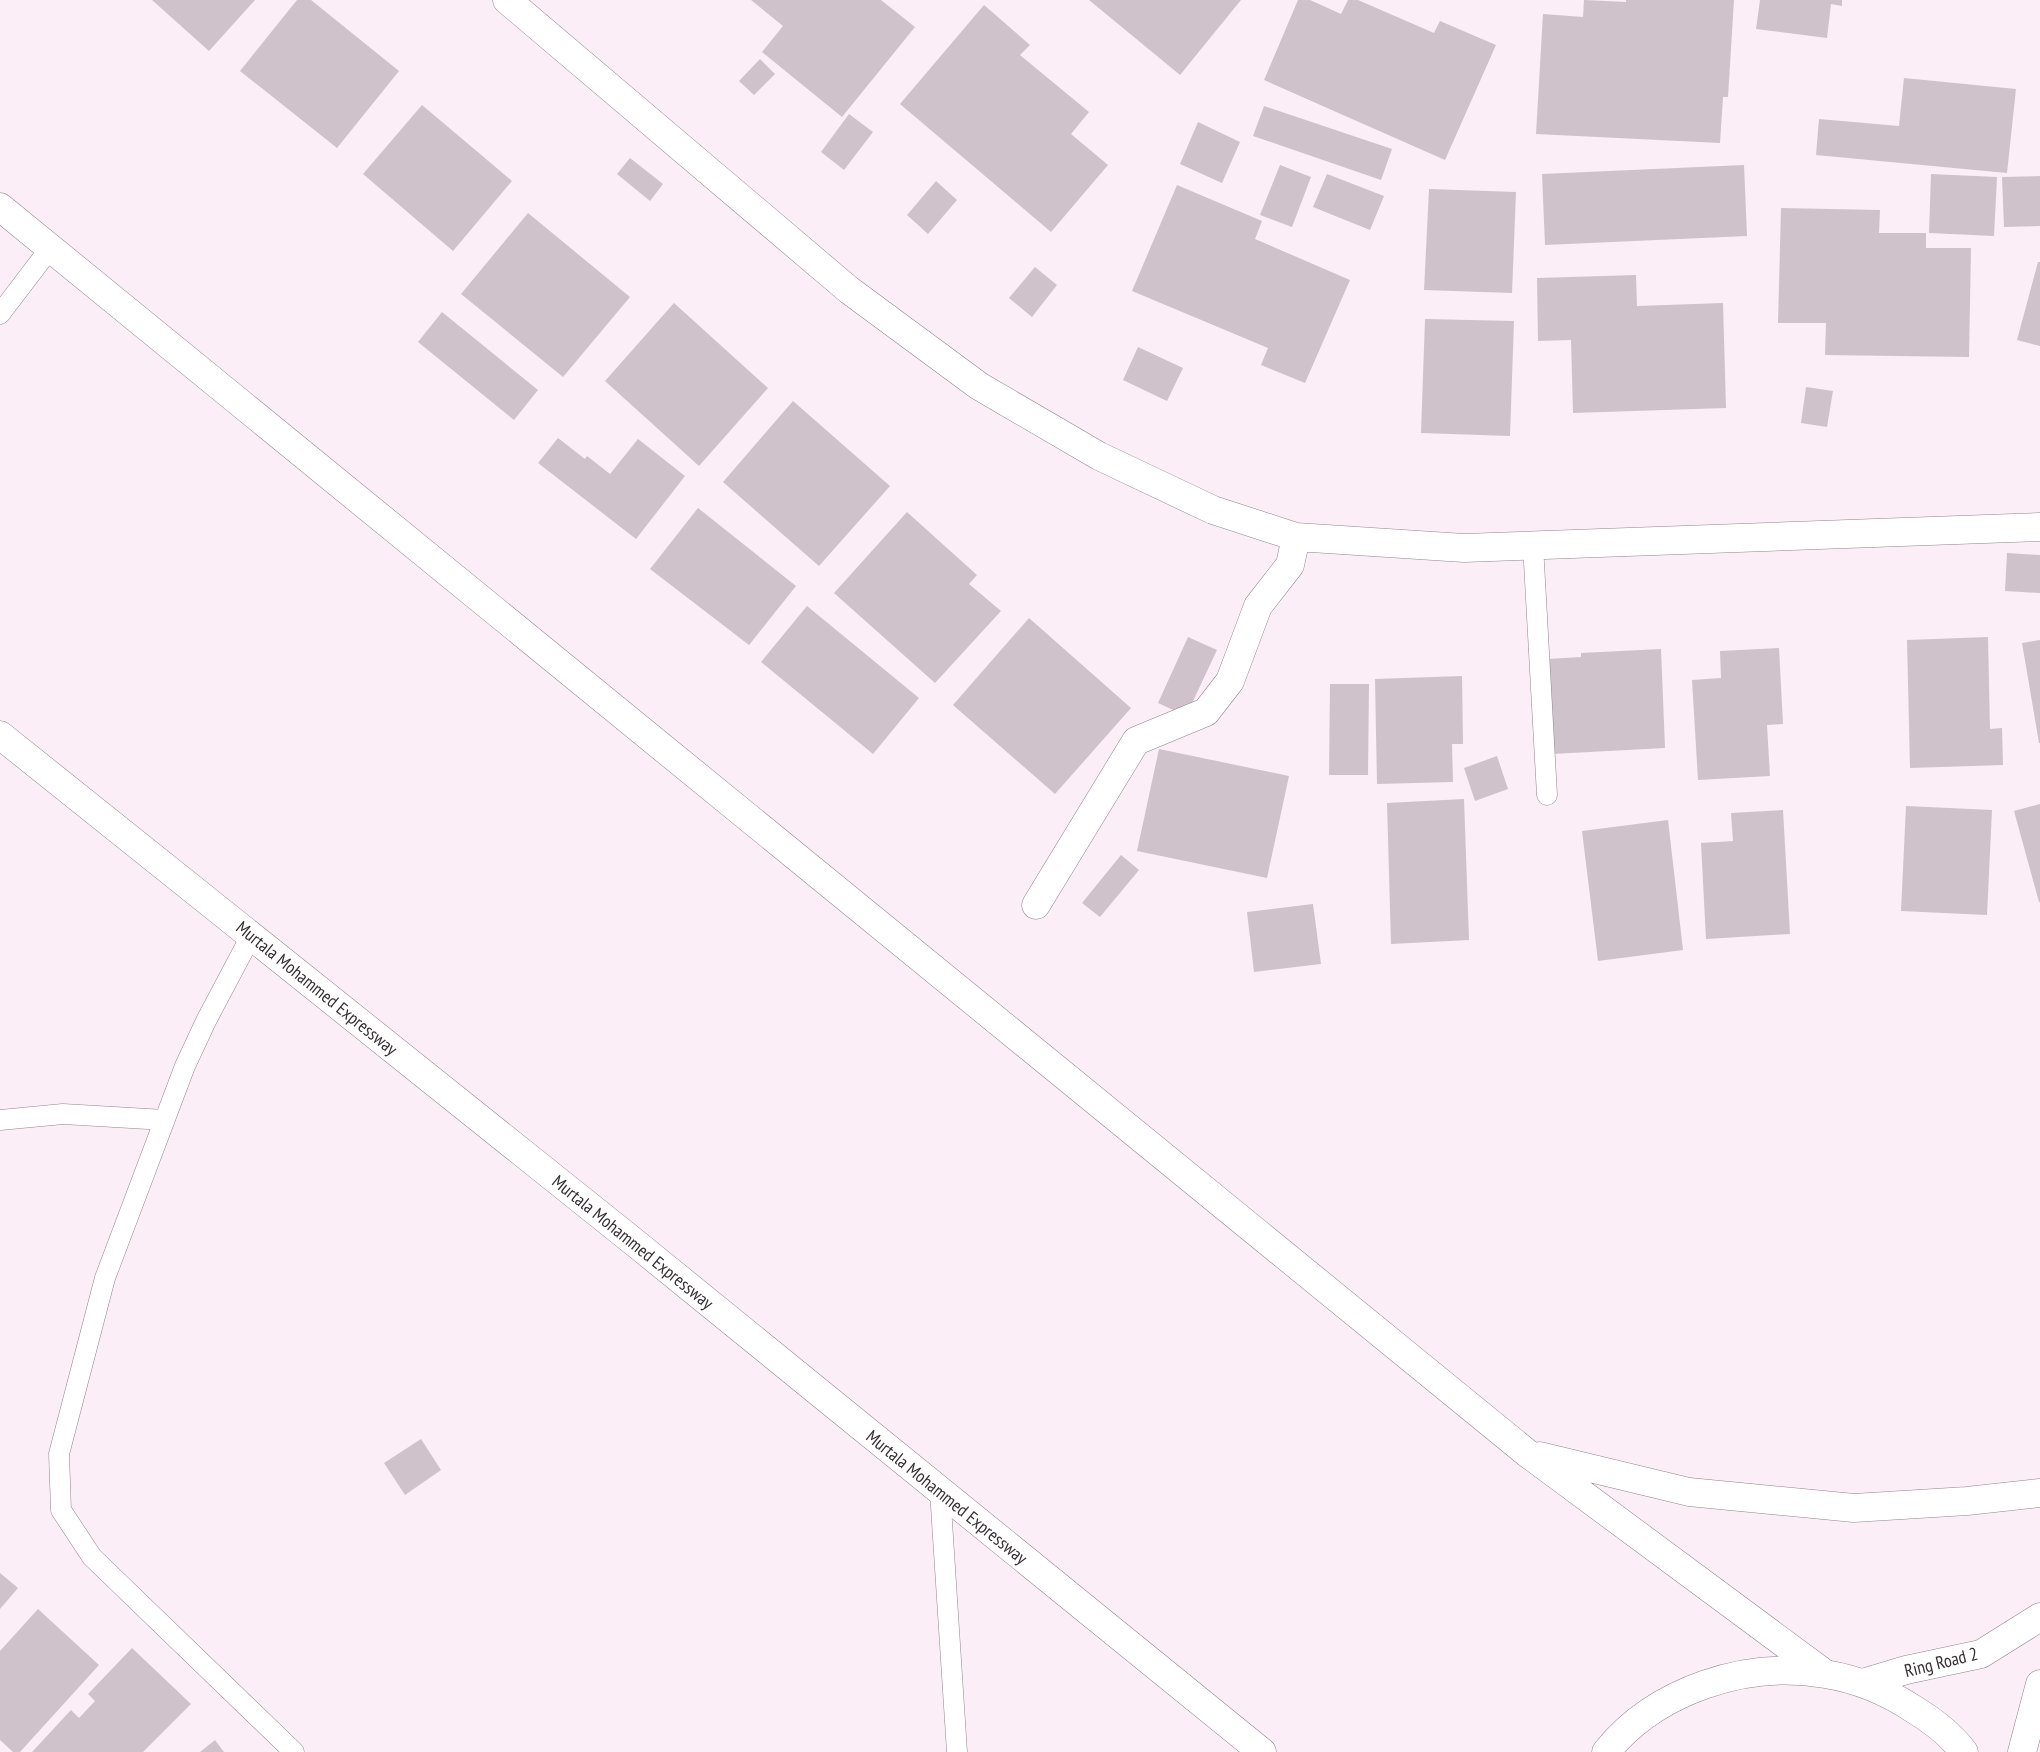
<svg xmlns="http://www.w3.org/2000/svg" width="2040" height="1752" font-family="'PT Sans Narrow',sans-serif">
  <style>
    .building { fill: #cfc2cb }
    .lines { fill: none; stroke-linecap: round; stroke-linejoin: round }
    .service-casing { stroke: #91858d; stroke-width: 21 }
    .minor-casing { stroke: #91858d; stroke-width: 29 }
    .secondary-casing { stroke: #91858d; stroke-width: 29 }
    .primary-casing { stroke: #91858d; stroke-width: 29 }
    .motorway-casing { stroke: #91858d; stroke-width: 29 }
    .service { stroke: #fff; stroke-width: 20 }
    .minor { stroke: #fff; stroke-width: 28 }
    .secondary { stroke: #fff; stroke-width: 28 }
    .primary { stroke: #fff; stroke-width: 28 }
    .motorway { stroke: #fff; stroke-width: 28 }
    .labels { text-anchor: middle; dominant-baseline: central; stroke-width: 4; stroke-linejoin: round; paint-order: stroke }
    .street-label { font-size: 18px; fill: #342f33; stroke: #fff }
  </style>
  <rect width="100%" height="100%" fill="#fbeef7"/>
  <path class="building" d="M152,0H255L209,51Z
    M297,0H311L399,71L337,148L240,71Z
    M751,0H881L915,27L842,117L762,52L783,26Z
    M1089,0H1241L1180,75Z
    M1298,0H1310L1341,14L1348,0H1358L1434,33L1440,21L1496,45L1445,160L1264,80Z
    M1584,0L1626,2V0H1734L1728,97H1723L1720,143L1536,134L1543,14L1583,17Z
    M1760,0H1842V6L1831,4L1827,38L1756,29Z
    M984,5L1030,45L1020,55L1089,112L1071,134L1108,165L1051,232L900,104Z
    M760,59L775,74L754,95L739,81Z
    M1904,78L2016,89L2007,173L1816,155L1819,119L1899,126Z
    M422,105L512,181L453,251L363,174Z
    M1264,106L1392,149L1381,180L1253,136Z
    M849,114L873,132L844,170L821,152Z
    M1198,122L1240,142L1222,183L1180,164Z
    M630,158L663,184L650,201L617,174Z
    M1280,165L1311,177L1292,227L1260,215Z
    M1744,165L1747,236L1545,245L1542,174Z
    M1327,174L1384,196L1370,230L1313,207Z
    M1931,174L1997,177L1994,236L1929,233Z
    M2040,176V226L2004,227L2002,177Z
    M936,181L957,200L928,234L907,215Z
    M1177,185L1262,221L1255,239L1350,280L1305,383L1261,365L1268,348L1132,291Z
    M1429,189L1516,192L1512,293L1424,290Z
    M1781,208L1880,210L1879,233H1926V248H1971L1969,357L1825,355L1826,323H1778Z
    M528,213L630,297L563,377L461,294Z
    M2038,262H2040V346L2017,340Z
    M1035,267L1057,285L1032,317L1009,298Z
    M1636,275L1637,306L1723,303L1726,408L1573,413L1571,340L1538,341L1537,278Z
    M674,303L768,388L699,466L605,381Z
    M442,312L538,390L514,420L418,342Z
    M1425,319L1514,321L1510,436L1421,433Z
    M1138,347L1183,368L1167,401L1123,380Z
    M1806,387L1833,391L1827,427L1801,423Z
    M793,401L890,486L819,566L723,482Z
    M558,438L585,459L587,456L610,474L638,439L685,476L636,539L538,463Z
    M698,508L796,586L749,645L650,569Z
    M907,512L977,575L969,584L1001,611L935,683L834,593Z
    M2007,553L2040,555V593L2005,591Z
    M807,606L919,698L873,754L761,662Z
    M1029,618L1131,708L1055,794L953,705Z
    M1188,637L1217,650L1186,716L1158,703Z
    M1988,637L1990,729L2002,728L2003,765L1910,768L1907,640Z
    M2040,640V743H2039L2022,643Z
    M1779,648L1783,724L1767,725L1770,776L1698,780L1692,680L1721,678L1720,651Z
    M1661,649L1665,748L1552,754L1547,659L1581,657V653Z
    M1462,676L1463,744H1452L1453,782L1377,784L1375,679Z
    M1330,684H1369L1368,775H1329Z
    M1159,749L1289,776L1267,878L1137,851Z
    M1497,756L1508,789L1475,801L1464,768Z
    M1464,799L1469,940L1391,944L1387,803Z
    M2040,804V902H2039L2014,811Z
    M1906,806L1992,810L1987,915L1901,911Z
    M1783,810L1790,934L1706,939L1701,843L1733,841L1731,813Z
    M1668,820L1683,950L1598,961L1582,831Z
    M1121,855L1139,870L1100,917L1082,903Z
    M1313,904L1321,964L1254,972L1247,912Z
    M421,1439L441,1470L405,1495L384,1463Z
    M0,1573L18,1588L0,1609Z
    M38,1609L99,1665L20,1752H13L0,1740V1651Z
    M132,1648L191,1704L143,1752H32L71,1710L79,1718L95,1701L88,1694Z
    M215,1740L224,1752H200Z"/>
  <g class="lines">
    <defs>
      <path id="service" d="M0,314L51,247
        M1533,545L1547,795
        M251,936L206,1021L185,1066L105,1278L59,1454L61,1510L92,1557L294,1752
        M0,1120L63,1114L165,1120
        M940,1491L957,1752"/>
      <path id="minor" d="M507,0L849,290L979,386L1099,456L1213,510L1296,537L1464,548L2040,527
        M1036,905L1136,741L1206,712L1230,681L1258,606L1290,565L1296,537"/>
      <path id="secondary" d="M0,207L1527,1453L1824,1673
        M1540,1456L1689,1492L1854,1508L1967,1501L2040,1493"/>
      <path id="primary" d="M0,735L634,1242L1262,1752
        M1863,1683L1906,1670L1981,1654L2040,1617
        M2022,1752L2040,1684"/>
      <path id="motorway" d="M1606,1752C1656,1690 1747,1660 1825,1674C1857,1679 1888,1692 1915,1710C1933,1721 1951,1735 1964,1752"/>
    </defs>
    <use href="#service" class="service-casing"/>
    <use href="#minor" class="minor-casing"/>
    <use href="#secondary" class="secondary-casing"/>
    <use href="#primary" class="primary-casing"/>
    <use href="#motorway" class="motorway-casing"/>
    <use href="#service" class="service"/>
    <use href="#minor" class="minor"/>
    <use href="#secondary" class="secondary"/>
    <use href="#primary" class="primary"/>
    <use href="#motorway" class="motorway"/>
  </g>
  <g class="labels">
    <g class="street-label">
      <text transform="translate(317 988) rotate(39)">Murtala Mohammed Expressway</text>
      <text transform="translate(633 1242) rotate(39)">Murtala Mohammed Expressway</text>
      <text transform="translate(947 1497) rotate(39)">Murtala Mohammed Expressway</text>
      <text transform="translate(1941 1662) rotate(-14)">Ring Road 2</text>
    </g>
  </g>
</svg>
